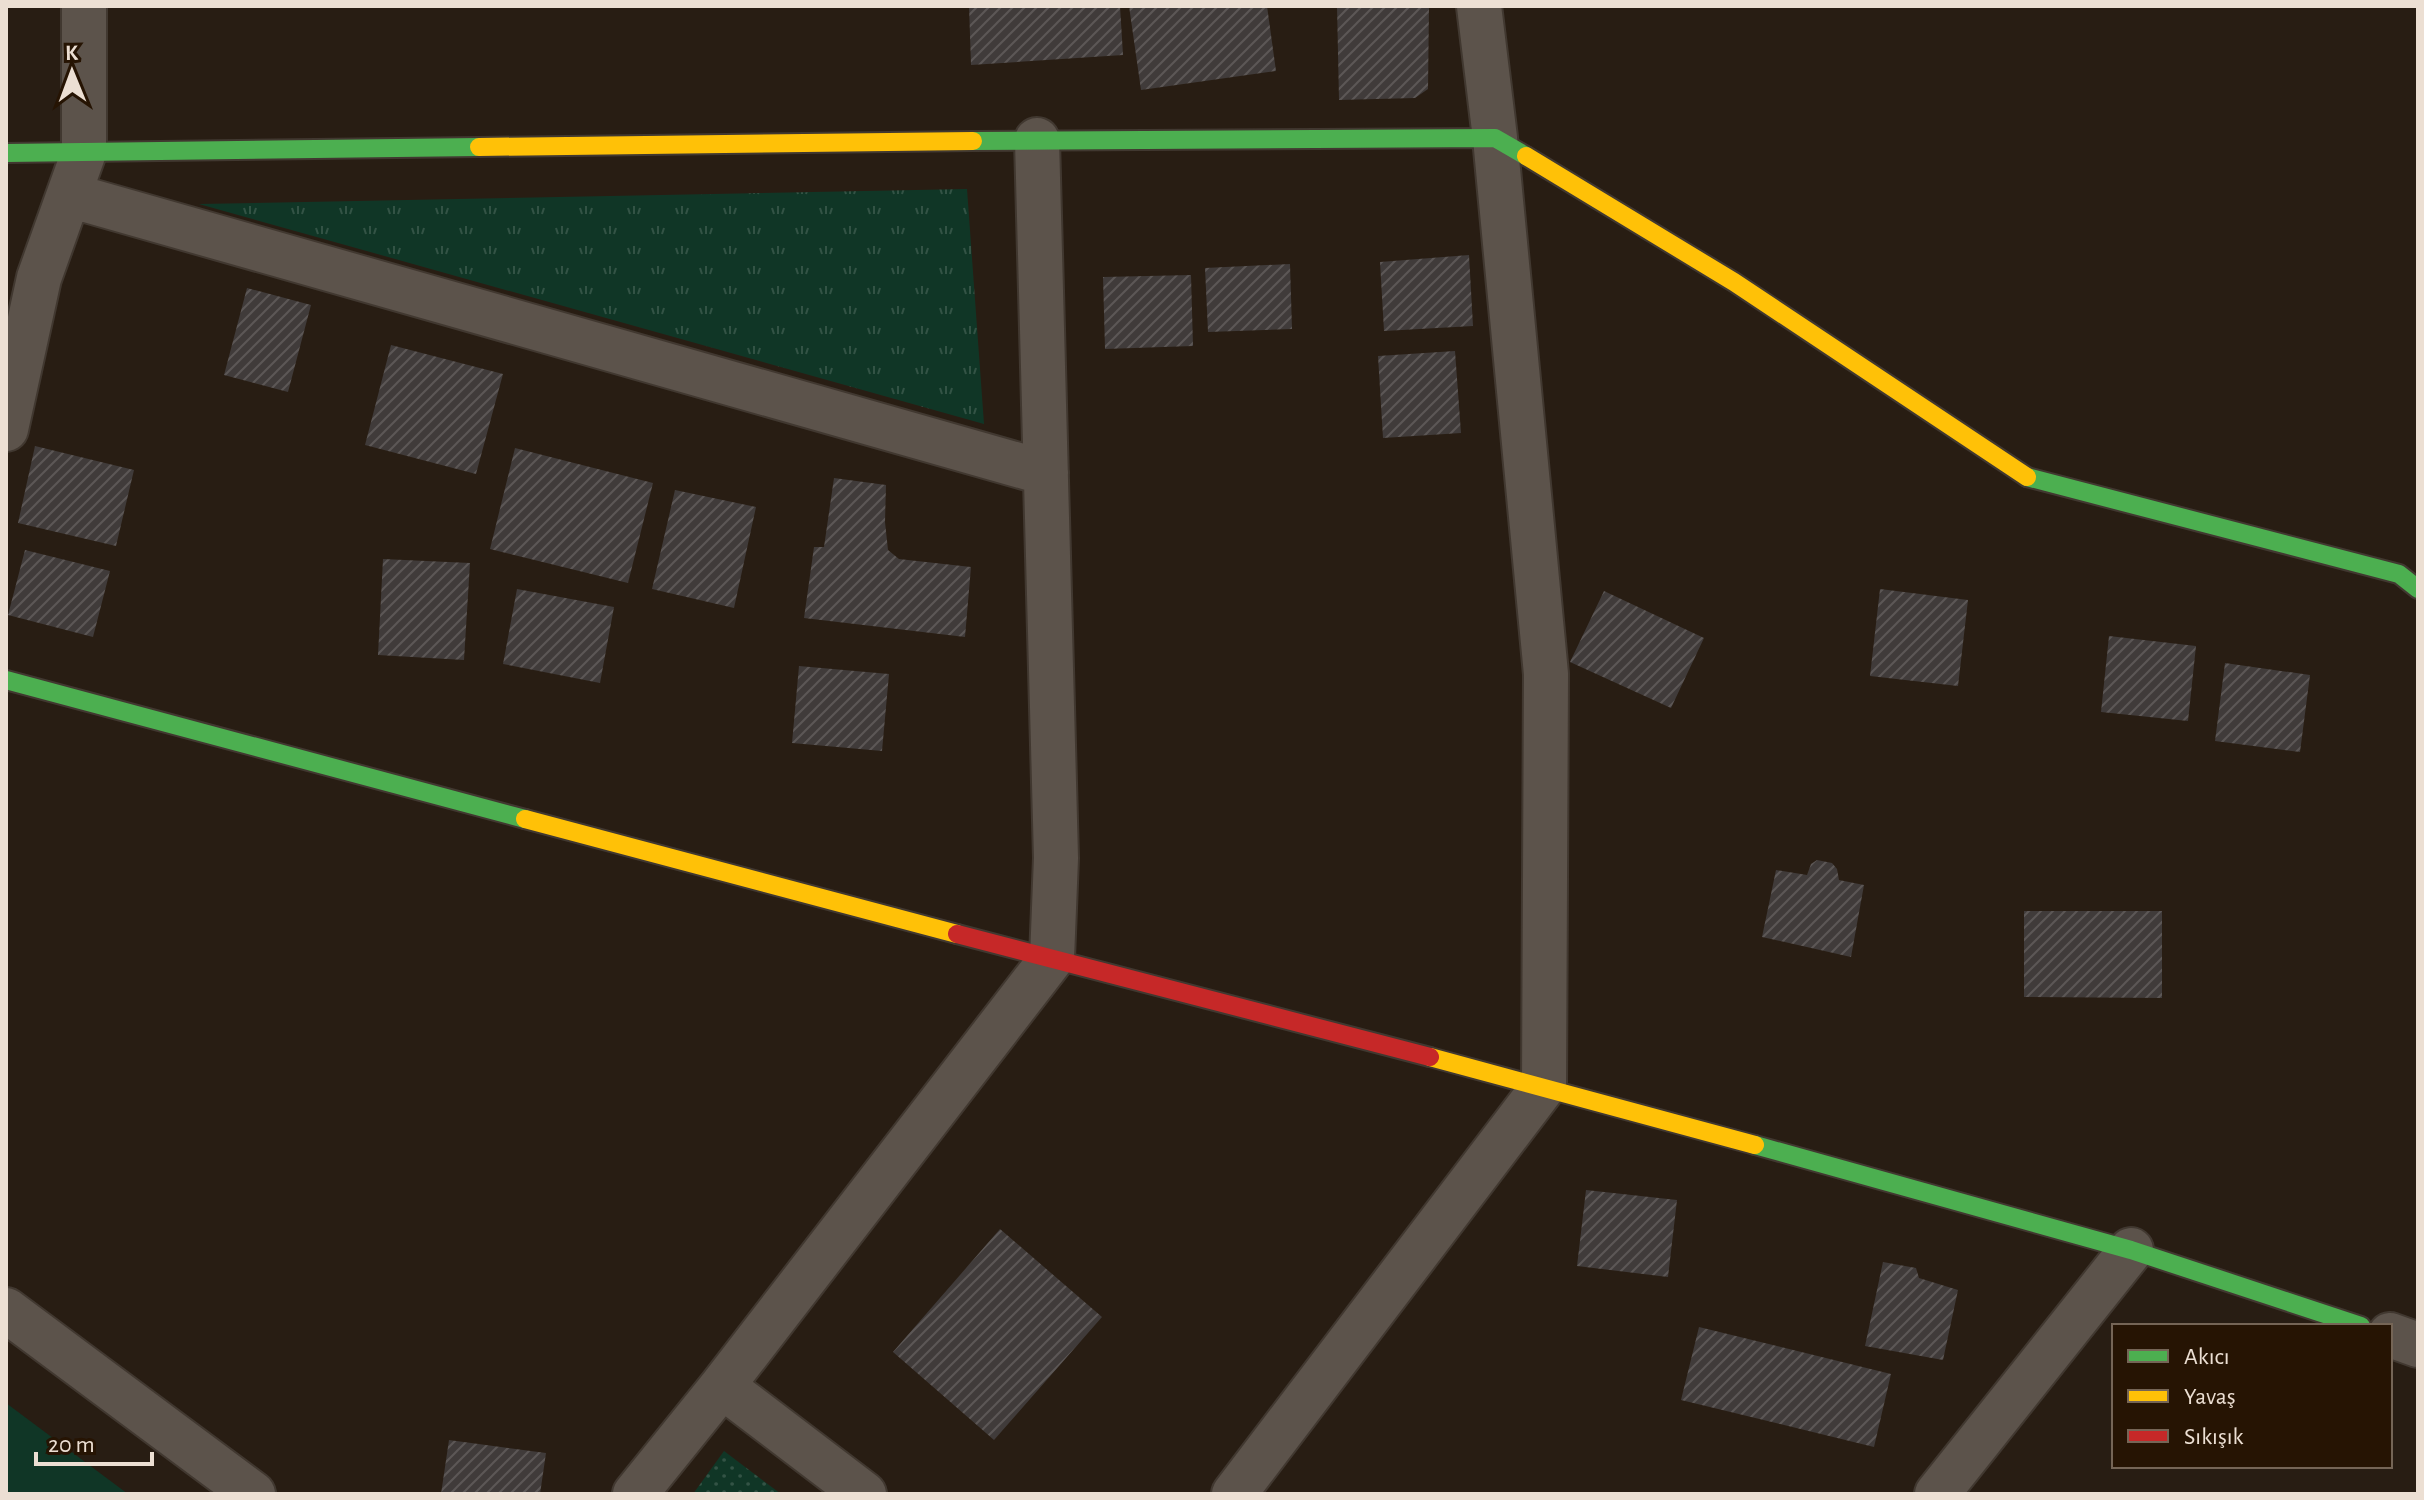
<svg xmlns="http://www.w3.org/2000/svg" width="2424" height="1500" font-family="'Alegreya Sans',sans-serif">
  <style>
    .grass { fill: url(#grass-dots) }
    .park { fill: url(#park-tufts) }
    .pitch { fill: #103626 }
    .building { fill: url(#building-hatch) }
    .lines { fill: none; stroke-linecap: round; stroke-linejoin: round }
    .street-casing { stroke: #413830; stroke-width: 48 }
    .fast-casing { stroke: #413830; stroke-width: 22 }
    .slow-casing { stroke: #413830; stroke-width: 22 }
    .jam-casing { stroke: #413830; stroke-width: 22 }
    .street { stroke: #5c534b; stroke-width: 44 }
    .fast { stroke: #4caf50; stroke-width: 18 }
    .slow { stroke: #ffc107; stroke-width: 18 }
    .jam { stroke: #c62828; stroke-width: 18 }
  </style>
  <defs>
    <pattern id="grass-dots" width="8" height="8" patternUnits="userSpaceOnUse" patternTransform="scale(2)"><rect width="8" height="8" fill="#103626"/><path d="M2 2h.1M6 6h.1" fill="none" stroke="#335345" stroke-width="1.8" stroke-linecap="round"/></pattern>
    <pattern id="park-tufts" width="24" height="20" patternUnits="userSpaceOnUse" patternTransform="scale(2)"><rect width="24" height="20" fill="#103626"/><path d="M3 7l-1-3M5 7V3M7 7l1-3M15 17l-1-3M17 17v-4M19 17l1-3" fill="none" stroke="#335345"/></pattern>
    <pattern id="building-hatch" width="6" height="6" patternUnits="userSpaceOnUse" patternTransform="scale(2)"><rect width="6" height="6" fill="#403b3a"/><path d="M-1 1l2-2M0 6l6-6M5 7l2-2" fill="none" stroke="#5c5756"/></pattern>
  </defs>
  <rect width="100%" height="100%" fill="#281d13"/>
  <path class="grass" d="M724,1451L781,1494H693Z"/>
  <path class="park" d="M967,189L984,424L199,204Z"/>
  <path class="pitch" d="M6,1403L128,1494H6Z"/>
  <path class="building" d="M969,6H1120L1123,55L971,65Z
    M1129,6H1267L1276,71L1141,90Z
    M1337,6H1429L1428,89L1415,98L1339,100Z
    M1469,255L1473,326L1384,331L1380,262Z
    M1290,264L1292,329L1208,332L1205,268Z
    M1191,275L1193,346L1105,349L1103,277Z
    M247,288L311,305L288,392L224,375Z
    M391,345L503,374L476,474L365,445Z
    M1455,351L1461,433L1383,438L1378,356Z
    M35,446L134,470L116,546L18,523Z
    M515,448L653,483L628,583L490,549Z
    M834,478L886,485L885,522L888,550L899,559L971,567L965,637L804,618L814,547H824Z
    M675,490L756,507L734,608L652,589Z
    M25,550L110,571L93,637L8,615Z
    M383,559L470,563L464,660L378,655Z
    M517,589L614,607L600,683L503,664Z
    M1880,589L1968,600L1958,686L1870,676Z
    M1604,591L1704,638L1671,708L1570,662Z
    M2109,636L2196,646L2188,721L2101,712Z
    M2225,663L2310,675L2300,752L2215,741Z
    M799,666L889,674L882,751L792,743Z
    M1817,860L1832,863L1837,869L1839,880L1864,885L1851,957L1762,937L1776,870L1807,875L1811,864Z
    M2024,911H2162V998L2024,997Z
    M1586,1190L1677,1200L1668,1277L1577,1266Z
    M1000,1229L1102,1317L994,1440L893,1352Z
    M1883,1262L1916,1268L1919,1278L1958,1290L1943,1360L1865,1346Z
    M1699,1327L1891,1374L1874,1447L1681,1400Z
    M449,1440L546,1453L540,1494H441Z"/>
  <g class="lines">
    <defs>
      <path id="street" d="M69,195L1046,473
        M6,429L39,278L84,152V6
        M6,1310L253,1494
        M2390,1335L2418,1345
        M722,1386L864,1494
        M635,1494L722,1386L1052,958L1056,858L1037,140
        M1234,1494L1544,1086L1546,674L1495,138L1479,6
        M1937,1494L2131,1250"/>
      <path id="fast" d="M973,141L1495,138L1526,156
        M6,153L479,147
        M2027,477L2399,574L2418,589
        M6,680L525,819
        M1755,1145L2131,1250L2361,1326"/>
      <path id="slow" d="M479,147L973,141
        M1526,156L1734,282L2027,477
        M525,819L957,934
        M1430,1057L1755,1145"/>
      <path id="jam" d="M957,934L1430,1057"/>
    </defs>
    <use href="#street" class="street-casing"/>
    <use href="#fast" class="fast-casing"/>
    <use href="#slow" class="slow-casing"/>
    <use href="#jam" class="jam-casing"/>
    <use href="#street" class="street"/>
    <use href="#fast" class="fast"/>
    <use href="#slow" class="slow"/>
    <use href="#jam" class="jam"/>
  </g>
  <rect width="2424" height="1500" fill="none" stroke="#ecdfd3" stroke-width="16"/>
  <rect x="2112" y="1324" width="280" height="144" fill="#261403" stroke="#756556" stroke-width="2"/>
  <rect x="2128" y="1350" width="40" height="12" fill="#4caf50" stroke="#756556" stroke-width="2"/>
  <text x="2184" y="1364" font-size="24" fill="#ecdfd3">Akıcı</text>
  <rect x="2128" y="1390" width="40" height="12" fill="#ffc107" stroke="#756556" stroke-width="2"/>
  <text x="2184" y="1404" font-size="24" fill="#ecdfd3">Yavaş</text>
  <rect x="2128" y="1430" width="40" height="12" fill="#c62828" stroke="#756556" stroke-width="2"/>
  <text x="2184" y="1444" font-size="24" fill="#ecdfd3">Sıkışık</text>
  <g transform="translate(72 72) rotate(359)" stroke="#261403" stroke-width="6" paint-order="stroke">
  <path d="M0-6L14 30L0 20L-14 30Z" fill="#ecdfd3"/>
  <text y="-12" font-size="22" font-weight="bold" text-anchor="middle" fill="#ecdfd3">K</text>
  </g>
  <path d="M36 1452v12h116v-12" fill="none" stroke="#ecdfd3" stroke-width="4"/>
  <text x="48" y="1452" font-size="24" fill="#ecdfd3" stroke="#261403" stroke-width="6" paint-order="stroke">20 m</text>
</svg>
